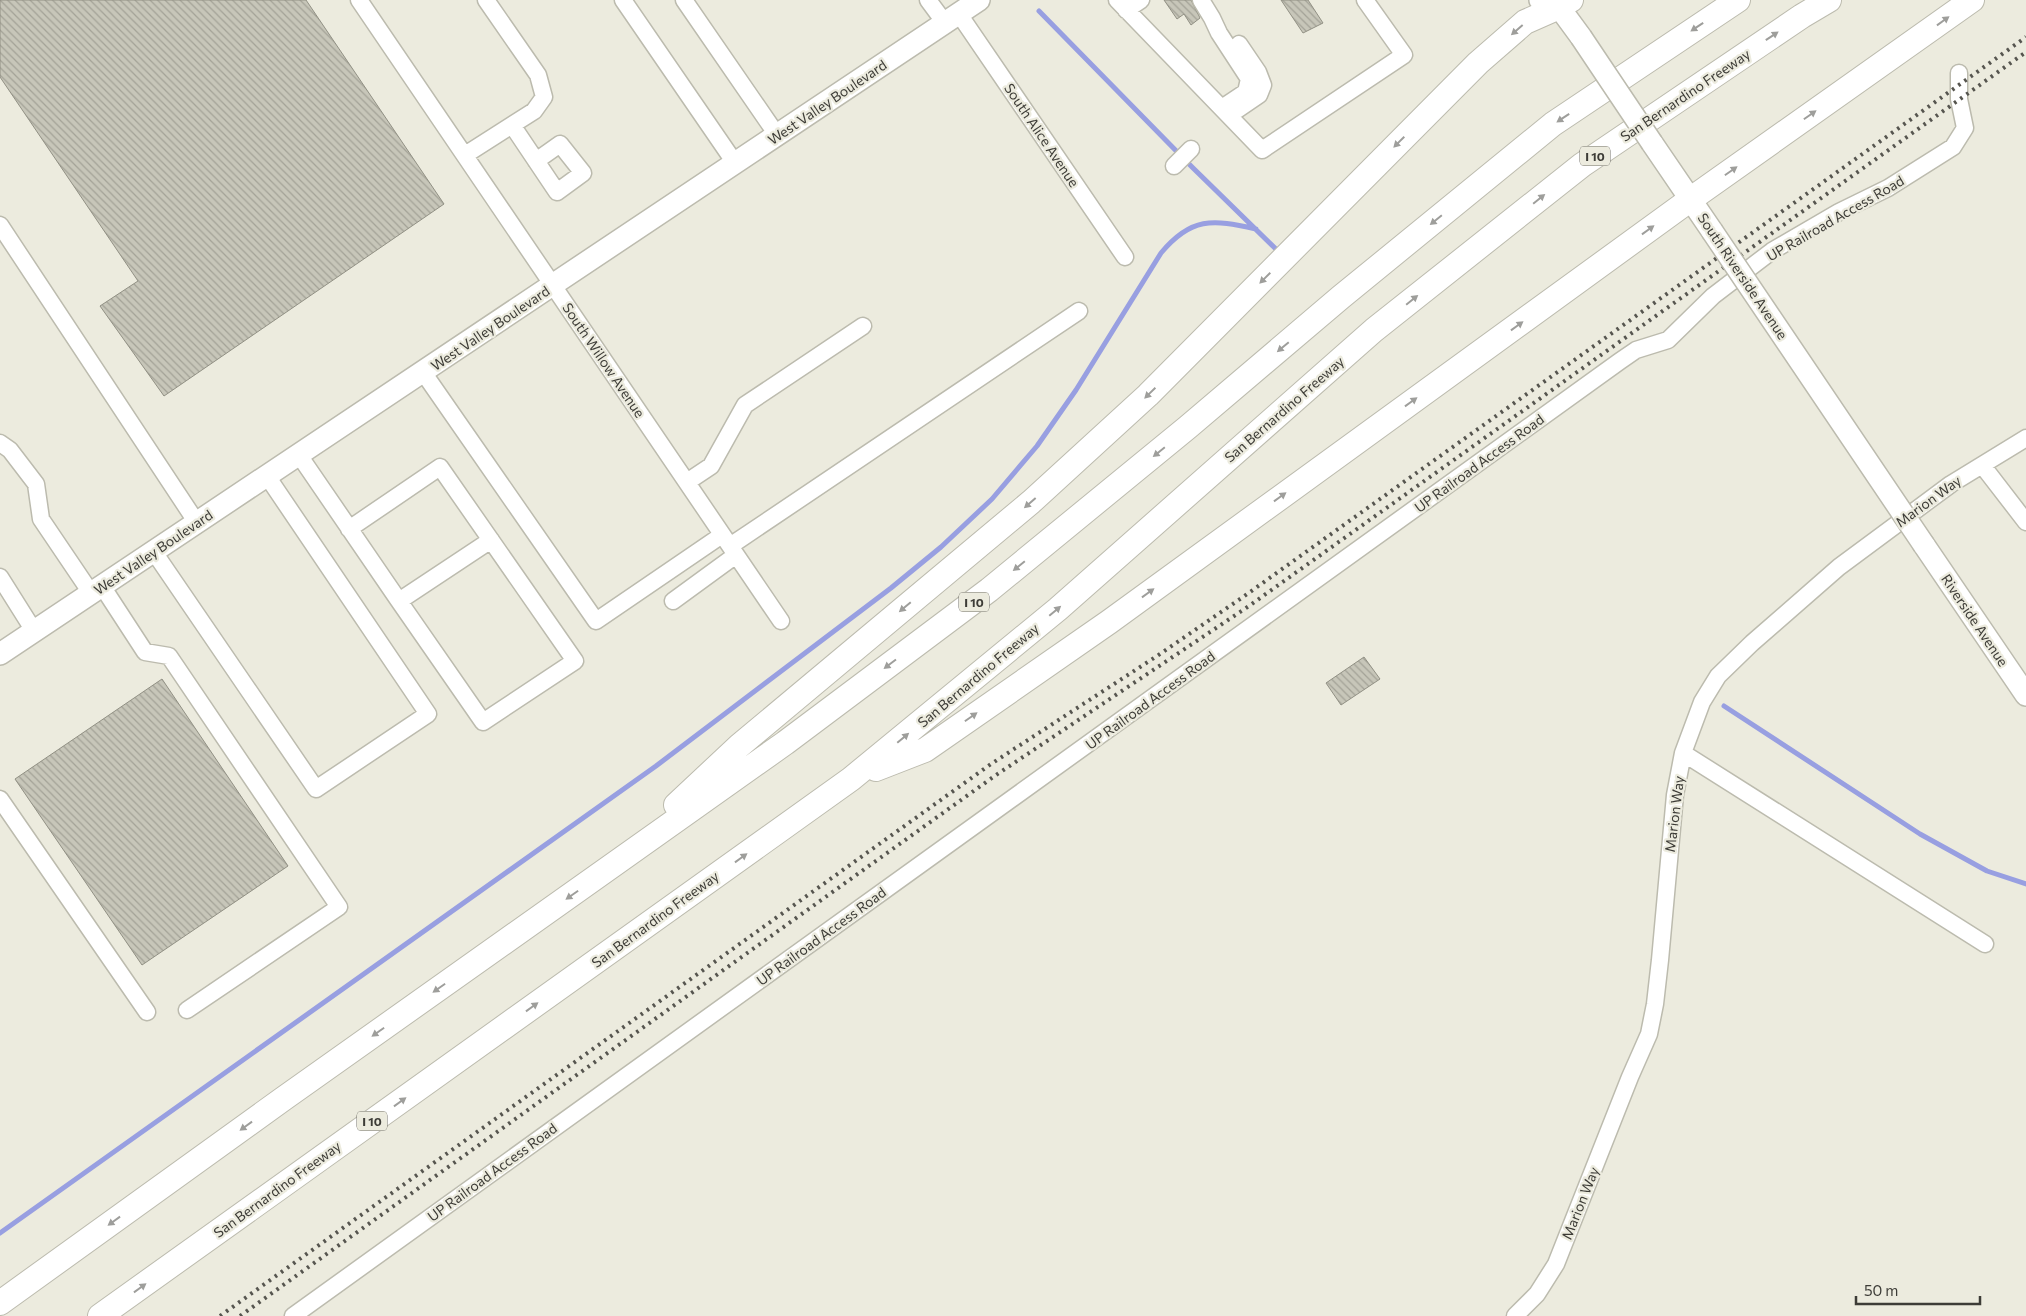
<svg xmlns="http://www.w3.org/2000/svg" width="2026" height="1316" font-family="Commissioner,sans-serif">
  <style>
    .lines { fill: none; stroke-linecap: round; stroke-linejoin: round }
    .stream { stroke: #989fe1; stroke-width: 5 }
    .building { fill: url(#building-back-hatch); stroke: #919084 }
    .minor-casing { stroke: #bcbbae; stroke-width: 19 }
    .major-casing { stroke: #bcbbae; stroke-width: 24 }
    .highway-casing { stroke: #bcbbae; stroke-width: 26 }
    .minor { stroke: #fff; stroke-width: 16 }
    .major { stroke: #fff; stroke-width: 21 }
    .highway { stroke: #fff; stroke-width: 24 }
    .rail { stroke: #56554f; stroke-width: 4; stroke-dasharray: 2.5 5; stroke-linecap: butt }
    .major-bridge-casing { stroke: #bcbbae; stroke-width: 24; stroke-linecap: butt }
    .major-bridge { stroke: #fff; stroke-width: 21 }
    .oneway { fill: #9e9e9b }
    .labels { text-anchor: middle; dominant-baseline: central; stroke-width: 4.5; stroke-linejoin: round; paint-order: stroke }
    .shield { fill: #ecebde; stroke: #727069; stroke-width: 1 }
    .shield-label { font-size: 12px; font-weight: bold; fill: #3d3c37 }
    .street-label { font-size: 14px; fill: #3d3c37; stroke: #ecebde }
  </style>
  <defs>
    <pattern id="building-back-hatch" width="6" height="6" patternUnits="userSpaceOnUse" patternTransform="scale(1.25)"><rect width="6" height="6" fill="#c7c6b9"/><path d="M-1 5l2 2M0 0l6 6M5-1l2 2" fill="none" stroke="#a3a297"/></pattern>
  </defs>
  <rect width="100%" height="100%" fill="#ecebde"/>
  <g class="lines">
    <path class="stream" d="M1039,11L1192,167L1279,252
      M1724,706L1920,834L1987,871L2026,884
      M0,1233L656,766L891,588L941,547L992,499L1037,446L1076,390L1161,253C1191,217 1212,219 1256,229"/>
  </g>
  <path class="building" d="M0,0H306L444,204L164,396L100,306L138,281L0,77Z
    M1164,0H1191L1200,18L1191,25L1184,14L1177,19Z
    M1281,0H1308L1323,23L1303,33Z
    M1364,657L1380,679L1341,705L1326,683Z
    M162,679L288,866L142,965L15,779Z"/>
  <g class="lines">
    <defs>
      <path id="minor" d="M359,0L781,621
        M623,0L735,163
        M684,0L777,135
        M928,0L945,23
        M1117,0L1262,150L1404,55L1365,0
        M1201,0L1212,18L1219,33L1249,79L1246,92L1222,108
        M1126,10L1141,0
        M959,14L1125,257
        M1237,110L1259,95L1263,85L1258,72L1239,44
        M512,125L557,192L583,173L560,144L536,161
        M465,155L534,111L544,97L538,75L486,0
        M1174,166L1191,149
        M0,225L197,523
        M423,372L596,621L722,535
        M0,443L10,450L36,484L41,519L91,593
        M299,455C360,545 421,633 483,722L575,661L440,467L349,529
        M1982,465L2026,522
        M687,482L711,466L745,405L863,326
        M730,546L1079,311
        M154,552L316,789L428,714L267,476
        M0,577L34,631
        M102,586L145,652L169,656L339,907L187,1010
        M399,601L491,540
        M673,601L736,555
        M1683,753L1985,944
        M0,799L147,1012
        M293,1316L1620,361L1636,350L1668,340L1713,296L1772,251L1839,212L1888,188L1953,147L1965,128L1959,99V73
        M1515,1316L1537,1294L1556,1264L1630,1077L1649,1034L1655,1004L1660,960L1675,795L1683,753L1702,702L1718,676L1752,643L1839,567L1951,484L2026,438"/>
      <path id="major" d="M1540,0L1559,7L1581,37
        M1652,143L1712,231
        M1924,545L2026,695
        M0,654L979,0"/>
      <path id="highway" d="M876,769L925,750L1109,622L1691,199L1972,0
        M676,805L739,746L1031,502L1148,395L1478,63L1525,22L1559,7L1571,0
        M0,1303L283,1099L785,743L989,590L1188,427L1341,297L1553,124L1738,0
        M100,1316L851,779L1058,609L1374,330L1582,165L1802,16L1829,0"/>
    </defs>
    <use href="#minor" class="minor-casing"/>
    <use href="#major" class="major-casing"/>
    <use href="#highway" class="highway-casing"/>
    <use href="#minor" class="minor"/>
    <use href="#major" class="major"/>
    <use href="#highway" class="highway"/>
    <path class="rail" d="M220,1316L991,764L1157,656L1243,597L2026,37
      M240,1316L996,775L1249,606L2026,52"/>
    <defs>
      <path id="major-bridge" d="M1581,37L1652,143
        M1712,231L1924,545"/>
    </defs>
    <use href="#major-bridge" class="major-bridge-casing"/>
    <use href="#major-bridge" class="major-bridge"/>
  </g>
  <defs><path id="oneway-solid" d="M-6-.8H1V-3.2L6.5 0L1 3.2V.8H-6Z" transform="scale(1.25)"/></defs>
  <g class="oneway">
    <use href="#oneway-solid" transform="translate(1943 21) rotate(-36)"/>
    <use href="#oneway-solid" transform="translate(1697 27) rotate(146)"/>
    <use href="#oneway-solid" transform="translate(1517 30) rotate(139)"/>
    <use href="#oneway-solid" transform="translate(1772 36) rotate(-34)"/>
    <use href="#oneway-solid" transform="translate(1810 115) rotate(-35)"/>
    <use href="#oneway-solid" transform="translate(1563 118) rotate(146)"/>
    <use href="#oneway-solid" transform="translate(1399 142) rotate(135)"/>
    <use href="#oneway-solid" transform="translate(1731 171) rotate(-35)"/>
    <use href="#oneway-solid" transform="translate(1539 199) rotate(-39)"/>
    <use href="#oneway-solid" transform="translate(1436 220) rotate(141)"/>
    <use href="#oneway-solid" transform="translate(1648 230) rotate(-36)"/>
    <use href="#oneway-solid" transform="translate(1265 278) rotate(135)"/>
    <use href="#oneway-solid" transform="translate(1412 300) rotate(-39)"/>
    <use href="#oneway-solid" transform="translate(1517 326) rotate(-36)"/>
    <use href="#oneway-solid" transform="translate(1283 347) rotate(140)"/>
    <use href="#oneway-solid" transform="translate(1150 393) rotate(136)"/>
    <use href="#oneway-solid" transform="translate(1411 402) rotate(-36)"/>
    <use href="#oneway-solid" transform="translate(1159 452) rotate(141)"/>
    <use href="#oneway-solid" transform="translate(1280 497) rotate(-36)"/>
    <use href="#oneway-solid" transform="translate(1030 503) rotate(139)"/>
    <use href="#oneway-solid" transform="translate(1019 566) rotate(141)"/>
    <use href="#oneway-solid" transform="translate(1148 593) rotate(-36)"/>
    <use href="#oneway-solid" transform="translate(905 607) rotate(140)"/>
    <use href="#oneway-solid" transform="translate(1055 611) rotate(-40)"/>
    <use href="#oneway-solid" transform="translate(890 664) rotate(143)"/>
    <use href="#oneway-solid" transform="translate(971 717) rotate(-35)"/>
    <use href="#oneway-solid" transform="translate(903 738) rotate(-40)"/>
    <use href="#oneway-solid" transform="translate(741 858) rotate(-36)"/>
    <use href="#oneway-solid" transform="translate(572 895) rotate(145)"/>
    <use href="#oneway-solid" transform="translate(439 988) rotate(145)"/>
    <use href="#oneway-solid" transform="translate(532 1007) rotate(-36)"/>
    <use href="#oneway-solid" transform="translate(378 1032) rotate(145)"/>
    <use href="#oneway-solid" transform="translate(400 1102) rotate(-36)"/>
    <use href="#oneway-solid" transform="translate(246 1126) rotate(144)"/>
    <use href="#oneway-solid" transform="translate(114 1221) rotate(144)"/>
    <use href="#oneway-solid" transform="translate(140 1288) rotate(-36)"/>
  </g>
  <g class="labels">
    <g class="shield">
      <rect x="1580" y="146.5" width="30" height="19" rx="4"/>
      <rect x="959" y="592.5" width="30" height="19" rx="4"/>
      <rect x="357" y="1111.5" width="30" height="19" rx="4"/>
    </g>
    <g class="shield-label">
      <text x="1595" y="156">I 10</text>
      <text x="974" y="602">I 10</text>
      <text x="372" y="1121">I 10</text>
    </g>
    <g class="street-label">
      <text transform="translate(1685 95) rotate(-34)">San Bernardino Freeway</text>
      <text transform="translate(827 102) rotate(-34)">West Valley Boulevard</text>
      <text transform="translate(1042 135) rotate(56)">South Alice Avenue</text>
      <text transform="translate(1835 218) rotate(-30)">UP Railroad Access Road</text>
      <text transform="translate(1743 276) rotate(56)">South Riverside Avenue</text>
      <text transform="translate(490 328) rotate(-34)">West Valley Boulevard</text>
      <text transform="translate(604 360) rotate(56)">South Willow Avenue</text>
      <text transform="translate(1284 409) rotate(-41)">San Bernardino Freeway</text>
      <text transform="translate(1479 463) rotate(-36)">UP Railroad Access Road</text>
      <text transform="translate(1928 501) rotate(-36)">Marion Way</text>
      <text transform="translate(153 552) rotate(-34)">West Valley Boulevard</text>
      <text transform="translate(1975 620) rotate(56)">Riverside Avenue</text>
      <text transform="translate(978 675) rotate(-40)">San Bernardino Freeway</text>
      <text transform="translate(1150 700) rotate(-36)">UP Railroad Access Road</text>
      <text transform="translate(1674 814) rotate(-83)">Marion Way</text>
      <text transform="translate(655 919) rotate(-36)">San Bernardino Freeway</text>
      <text transform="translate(821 936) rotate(-36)">UP Railroad Access Road</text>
      <text transform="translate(492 1172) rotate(-36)">UP Railroad Access Road</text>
      <text transform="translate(277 1189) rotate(-36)">San Bernardino Freeway</text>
      <text transform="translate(1580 1203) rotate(-68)">Marion Way</text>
    </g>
  </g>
  <path d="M1856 1296v8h124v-8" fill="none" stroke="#3d3c37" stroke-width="2.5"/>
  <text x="1864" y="1296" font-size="15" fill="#3d3c37" stroke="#ecebde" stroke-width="4" paint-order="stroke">50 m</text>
</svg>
